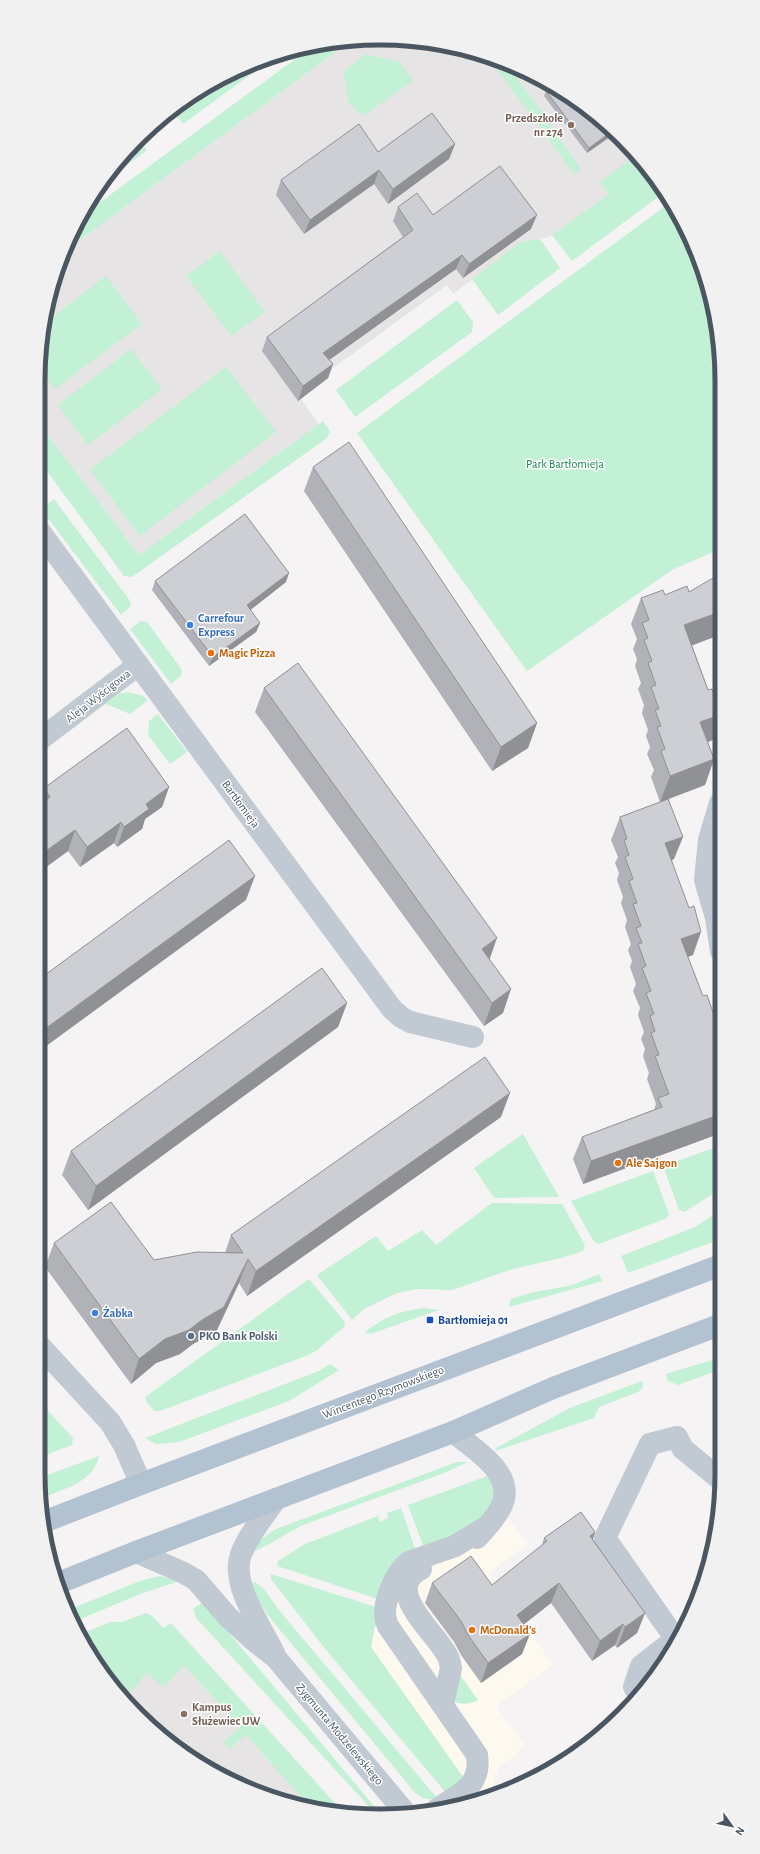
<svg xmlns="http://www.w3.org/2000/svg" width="760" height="1854" font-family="'Alegreya Sans',sans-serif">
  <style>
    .commercial { fill: #fdf9ef }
    .education { fill: #e6e4e5 }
    .green { fill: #c3f1d5 }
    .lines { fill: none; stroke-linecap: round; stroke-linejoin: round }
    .minor { stroke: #c1cad2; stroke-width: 22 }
    .major { stroke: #b3c2d1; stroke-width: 22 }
    .wall { fill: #b0b2b7 }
    .shaded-wall { fill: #909195 }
    .building { fill: #cdcfd5; stroke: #909195 }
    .education-dot { fill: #8d6e63; stroke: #fff; stroke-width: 1.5 }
    .shop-dot { fill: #3f7fe0; stroke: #fff; stroke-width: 1.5 }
    .food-dot { fill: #e8710a; stroke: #fff; stroke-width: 1.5 }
    .transit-dot { fill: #1a4fb4; stroke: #fff; stroke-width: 1.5 }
    .service-dot { fill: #5c6f8a; stroke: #fff; stroke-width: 1.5 }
    .labels { text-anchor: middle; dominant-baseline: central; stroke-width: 3; stroke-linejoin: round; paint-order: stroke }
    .education-label { font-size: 12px; font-weight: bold; fill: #785e54; stroke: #fff; text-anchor: end }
    .park-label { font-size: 12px; fill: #17864f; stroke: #fff }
    .shop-label { font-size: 12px; font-weight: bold; fill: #366cbe; stroke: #fff; text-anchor: start }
    .food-label { font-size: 12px; font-weight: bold; fill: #c56008; stroke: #fff; text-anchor: start }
    .street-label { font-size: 12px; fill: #4a5661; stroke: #fff }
    .transit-label { font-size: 12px; font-weight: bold; fill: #164399; stroke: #fff; text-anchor: start }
    .service-label { font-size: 12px; font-weight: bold; fill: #4e5e75; stroke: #fff; text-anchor: start }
    .rim { fill: none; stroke: #4a5661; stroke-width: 5 }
  </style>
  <rect width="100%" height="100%" fill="#f5f3f3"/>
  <path class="commercial" d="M509,1518L528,1544L488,1573L553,1665L496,1706L524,1744L516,1755L499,1767L491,1790L477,1800L364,1640L390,1562Z"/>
  <path class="education" d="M353,39L424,41L490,56L570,96L637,155L645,168L550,237L521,242L453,294L447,285L325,374L328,378L301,399L319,424L139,555L38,422V380L56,270L65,251Z
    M169,1647L310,1807L270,1798L209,1770L124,1700Z"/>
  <path class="green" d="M353,39L65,251L80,217L313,46Z
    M365,54L400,62L413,81L363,116L348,102L344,72Z
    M277,55L183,124L172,109L229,73Z
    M487,56L516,69L512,72L548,119L551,127L579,166V170L575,175Z
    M139,139L147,150L122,169L117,162L123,155Z
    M637,155L662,194L572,261L552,235L609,194L600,182Z
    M668,204L696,249L719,335L720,549L672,570L527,671L357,433Z
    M540,239L560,268L498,315L472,279L521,242Z
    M220,251L265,312L231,336L186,276Z
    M106,276L142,324L55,389L40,369L48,320Z
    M457,300L473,322L472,332L355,417L336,390Z
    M131,349L162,389L88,445L58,405Z
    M226,367L276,432L140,536L90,470Z
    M323,421L330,431L327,438L132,577L124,576L38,459V422L139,555Z
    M54,499L131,602L130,607L121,615L41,509Z
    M141,621L147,622L182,670L181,676L171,684L130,629Z
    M127,692L141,695L148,700L130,714L106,704L118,694Z
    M158,714L187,752L170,764L148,735L149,721Z
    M523,1134L559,1197L494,1198L474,1168Z
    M716,1147L721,1162V1189L684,1212L679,1210L663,1166Z
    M653,1171L669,1214L667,1218L599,1244L594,1242L571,1201Z
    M492,1203L562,1204L585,1245L583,1251L561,1258L513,1269L452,1290L418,1289L397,1293L364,1309L352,1320L317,1275L376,1236L388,1251L422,1230L436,1245Z
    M721,1210V1239L628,1273L621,1256L695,1227Z
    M599,1274L602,1281L509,1307L511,1299L530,1293L572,1285Z
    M309,1279L345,1322L344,1327L316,1351L306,1356L160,1411H154L147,1402L145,1397Z
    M425,1308L439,1310L370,1334L365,1332C384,1317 402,1310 425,1308Z
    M722,1357V1369L678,1385L668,1381L666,1374Z
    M330,1364L339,1370L289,1401L179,1442L156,1444L145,1438L319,1371Z
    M642,1381L643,1386L640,1391L599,1407L594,1418L495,1451L496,1448L570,1408Z
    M38,1400L73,1438L72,1445L38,1458Z
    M99,1456C93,1483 65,1488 42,1498L39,1478Z
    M457,1462H468L444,1473L306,1524C287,1532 271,1545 252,1552L261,1539L276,1529Z
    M490,1475C492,1480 494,1486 494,1490C497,1519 445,1540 425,1551L408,1505Z
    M401,1508L417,1554L381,1600L277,1566L278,1561L305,1544L378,1516L380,1522L388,1518L387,1513Z
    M271,1574L379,1608L381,1628L375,1626L371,1647L466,1781L447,1794L326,1650L271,1579Z
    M160,1576L180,1581L143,1593L73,1622L68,1610L140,1581Z
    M255,1582L263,1588L283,1615L437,1798C420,1803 413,1790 403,1778L270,1618L254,1595L249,1584Z
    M203,1602L379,1812H374L197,1619L193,1609Z
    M146,1613L152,1616L163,1628L171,1623L344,1813H335L310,1807L246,1735L229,1749L223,1742L240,1728L185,1666L163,1687L147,1673L124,1700L123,1699L84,1645L79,1635L110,1622H122Z
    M458,1672L478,1700C470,1705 461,1704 453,1702Z"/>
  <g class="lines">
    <path class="minor" d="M38,529L392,1009L401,1017L410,1022L473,1037
      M38,741L138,665
      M720,803L709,840L705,880L716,918L721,951
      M38,1344L110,1422L124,1445L141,1484
      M453,1432C475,1450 519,1475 500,1509C494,1520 485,1529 477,1538
      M136,1552L182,1572L196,1580L228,1617L252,1639L276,1658L404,1811
      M421,1569C380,1591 440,1635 449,1659L451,1668L443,1704
      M675,1638L605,1538L650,1444L677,1437L683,1449L721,1480
      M274,1653C261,1626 230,1584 241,1554C249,1534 264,1516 276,1499
      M639,1694L634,1687L641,1666L673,1641
      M436,1810C458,1794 482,1787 477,1755L388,1626C379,1609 394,1573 409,1562L455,1546L486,1527"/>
    <path class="major" d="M46,1521L141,1484L721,1265
      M56,1584L136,1552L453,1432L553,1388L722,1324"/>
  </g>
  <path class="wall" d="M546,91L570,96L614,134L587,153L544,96Z
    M455,144L449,159L388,204L374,184L304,234L276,195L281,180L378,152Z
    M398,207L433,215L531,229L463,278L456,269L329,360L333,364L328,378L298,401L262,351L267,337L403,237L393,221Z
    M313,467L537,723L528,748L492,771L304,491Z
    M720,580V653L714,637L692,645L708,690L720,708V720L713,740L708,742L714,759L705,785L669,799L674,859L672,860L693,955L688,957L721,1133L583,1184L573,1159L582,1137L654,1110L656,1104L647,1079L649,1073L643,1056L645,1049L641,1039L644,1032L638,1015L640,1008L633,991L636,984L630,967L632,961L628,950L631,944L625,927L627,920L621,903L623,897L617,880L619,873L615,863L618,857L611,840L620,817L660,802L651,777L654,770L647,754L650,747L646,736L648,730L642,713L644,705L638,689L641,683L635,666L637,659L633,649L637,639L631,624L641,598L689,592Z
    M155,581L286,582L250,610L260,623L256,632L209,666L152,590Z
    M264,688L490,959L503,1013L484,1026L255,712Z
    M169,787L162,807L145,819L142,829L117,847L114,843L80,867L68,851L38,873V804L44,788Z
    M347,1003L338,1027L88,1210L62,1175L71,1151Z
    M501,1117L247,1296L239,1283L216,1332L193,1344L180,1354L156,1363L131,1384L45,1267L54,1243L154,1260L225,1253L231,1235Z
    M722,1404V1432L713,1413L714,1408Z
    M595,1532L593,1539L645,1613L637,1633L617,1648L615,1645L592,1661L551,1603L523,1625L522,1654L481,1683L461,1655L454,1642L425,1603L432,1583L492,1585L542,1545L544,1538Z"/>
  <path class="shaded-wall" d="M611,132L614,134L587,153L589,148Z
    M455,144L449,159L388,204L393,189Z
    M379,170L374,184L304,234L310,220Z
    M537,215L531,229L463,278L469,264Z
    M462,255L456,269L318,368L323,353Z
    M333,364L328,378L298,401L303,386Z
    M289,573L286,582L244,615L247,605Z
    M720,612V620L714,637L675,652L684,625Z
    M260,623L256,632L209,666L213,657Z
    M720,715V720L713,740L691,748L700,722Z
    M537,723L528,748L492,771L501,747Z
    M714,759L705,785L660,802L670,776Z
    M169,787L162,807L145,819L142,829L117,847L124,827L146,804Z
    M121,822L114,843L80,867L87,847Z
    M75,830L68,851L38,873V858L39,856Z
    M683,837L674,859L657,866L665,843Z
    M255,876L246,900L38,1052V1034Z
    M701,932L693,955L673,962L681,939Z
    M497,938L489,961L482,949Z
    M511,989L503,1013L484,1026L492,1003Z
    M347,1003L338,1027L88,1210L96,1186Z
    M510,1093L501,1117L247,1296L256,1271Z
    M721,1114V1133L583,1184L591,1161Z
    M248,1259L239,1283L216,1332L193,1344L180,1354L156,1363L131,1384L139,1359Z
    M595,1532L588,1553L590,1536Z
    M559,1583L551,1603L509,1636L517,1615Z
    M645,1613L637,1633L617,1648L625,1627Z
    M623,1624L615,1645L592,1661L600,1641Z
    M530,1634L522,1654L481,1683L488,1663Z"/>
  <path class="building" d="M552,87L570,96L611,132L589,148L546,91Z
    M432,113L455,144L393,189L379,170L310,220L281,180L359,124L378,152Z
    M500,166L537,215L469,264L462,255L323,353L333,364L303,386L267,337L413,230L398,207L417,193L433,215Z
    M349,442L537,723L501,747L313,467Z
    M245,514L289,573L247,605L260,623L213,657L155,581Z
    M713,578L714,582L720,580V612L684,625L708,690L712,689L720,708V715L700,722L714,759L670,776L661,751L665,749L657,727L661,726L655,710L659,709L651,687L656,685L648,663L652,661L644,640L648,638L642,623L649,620L641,598L663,590L665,595L687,586L689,592Z
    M298,663L497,938L482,949L511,989L492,1003L264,688Z
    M127,728L169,787L146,804L149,809L124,827L121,822L87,847L75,830L39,856L42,861L38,864V806L50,797L44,788Z
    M668,799L683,837L665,843L689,908L694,906L701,932L681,939L703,996L707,995L715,1018L720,1016L721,1019V1114L591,1161L582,1137L662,1107L658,1098L669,1094L655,1056L659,1055L651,1033L655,1031L650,1016L654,1014L646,993L651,991L642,968L646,966L638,944L642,943L636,928L641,926L633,904L637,903L629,881L633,879L625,857L629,855L624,840L627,839L620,817Z
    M229,840L255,876L38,1034V980Z
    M322,968L347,1003L96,1186L71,1151Z
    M485,1057L510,1093L256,1271L248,1259L224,1307L202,1320L189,1330L165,1339L139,1359L54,1243L111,1202L154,1260L197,1252L243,1253L231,1235Z
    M722,1404V1423L714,1408Z
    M581,1512L595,1532L590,1536L645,1613L625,1627L623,1624L600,1641L559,1583L517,1615L530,1634L488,1663L468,1635L461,1621L432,1583L471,1556L492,1585L547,1541L544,1538Z"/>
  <g class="education-dot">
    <circle cx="571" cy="125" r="4"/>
    <circle cx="184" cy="1714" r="4"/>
  </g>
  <g class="shop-dot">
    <circle cx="190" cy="625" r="4"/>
    <circle cx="95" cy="1313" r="4"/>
  </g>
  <g class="food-dot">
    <circle cx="211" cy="653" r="4"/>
    <circle cx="618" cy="1163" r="4"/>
    <circle cx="472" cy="1630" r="4"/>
  </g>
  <rect class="transit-dot" x="426" y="1316" width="8" height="8" rx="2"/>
  <circle class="service-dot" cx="191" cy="1336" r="4"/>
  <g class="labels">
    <g class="education-label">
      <text x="563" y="118">Przedszkole<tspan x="563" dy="14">nr 274</tspan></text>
      <text x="192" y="1707" text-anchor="start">Kampus<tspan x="192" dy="14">Służewiec UW</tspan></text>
    </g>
    <g class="park-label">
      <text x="565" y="464">Park Bartłomieja</text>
    </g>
    <g class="shop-label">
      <text x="198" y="618">Carrefour<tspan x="198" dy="14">Express</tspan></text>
      <text x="103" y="1313">Żabka</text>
    </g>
    <g class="food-label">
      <text x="219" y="653">Magic Pizza</text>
      <text x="626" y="1163">Ale Sajgon</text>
      <text x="480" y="1630">McDonald's</text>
    </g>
    <g class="street-label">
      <text transform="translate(98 696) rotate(-38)">Aleja Wyścigowa</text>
      <text transform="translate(241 804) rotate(54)">Bartłomieja</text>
      <text transform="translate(383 1392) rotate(-21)">Wincentego Rzymowskiego</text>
      <text transform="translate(340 1734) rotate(50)">Zygmunta Modzelewskiego</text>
    </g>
    <g class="transit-label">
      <text x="438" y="1320">Bartłomieja 01</text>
    </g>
    <g class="service-label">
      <text x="199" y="1336">PKO Bank Polski</text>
    </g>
  </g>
  <path d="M0 0H760V1854H0ZM380 45H380A335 335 0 0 1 715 380V1474A335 335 0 0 1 380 1809H380A335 335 0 0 1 45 1474V380A335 335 0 0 1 380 45Z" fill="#f1f1f2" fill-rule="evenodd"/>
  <path class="rim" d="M380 45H380A335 335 0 0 1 715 380V1474A335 335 0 0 1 380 1809H380A335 335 0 0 1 45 1474V380A335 335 0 0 1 380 45Z"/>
  <g transform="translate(732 1826) rotate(123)" stroke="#ffffff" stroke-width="3" paint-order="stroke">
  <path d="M0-3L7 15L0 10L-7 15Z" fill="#4a5661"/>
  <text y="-6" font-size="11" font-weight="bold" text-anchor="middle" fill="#4a5661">N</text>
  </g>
</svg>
